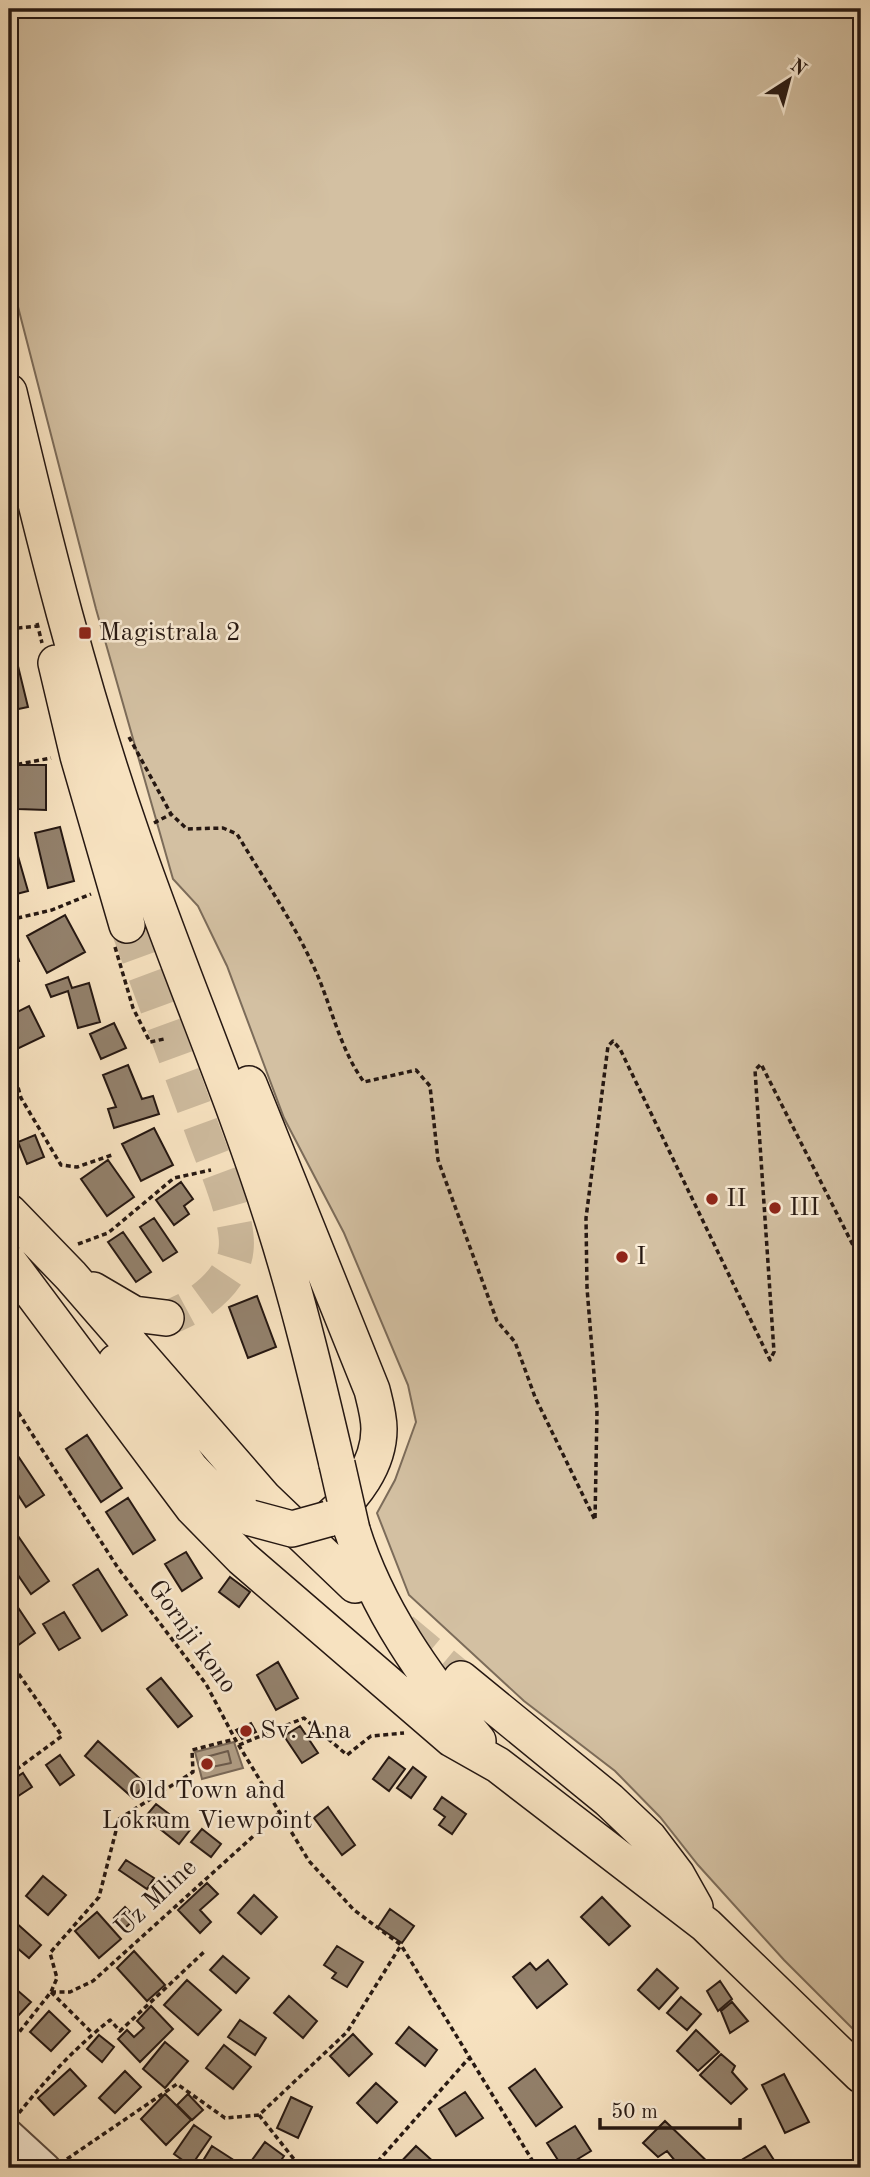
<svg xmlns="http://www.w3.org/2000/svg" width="870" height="2177" font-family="'Old Standard TT',serif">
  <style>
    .green { fill: #d3c0a2; stroke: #7c6c5a; stroke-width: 2 }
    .water { fill: #b09d85; stroke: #796857; stroke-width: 2 }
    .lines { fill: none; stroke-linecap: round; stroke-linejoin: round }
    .shore { stroke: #6b5a4c; stroke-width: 2 }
    .building { fill: #93816c; stroke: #261812; stroke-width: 2 }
    .major-tunnel { stroke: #cdba9d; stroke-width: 35; stroke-dasharray: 35 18; stroke-linecap: butt }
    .minor-casing { stroke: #5a4a3e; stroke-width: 32 }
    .major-casing { stroke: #261812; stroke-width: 38 }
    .path { stroke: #261812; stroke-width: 3.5; stroke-dasharray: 5 3.5; stroke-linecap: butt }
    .minor { stroke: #faecd6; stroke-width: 28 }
    .major { stroke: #f7e2c0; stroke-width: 35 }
    .major-bridge-casing { stroke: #261812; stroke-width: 38; stroke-linecap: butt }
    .major-bridge { stroke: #f7e2c0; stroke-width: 35 }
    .poi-dot { fill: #8f2418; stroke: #faecd6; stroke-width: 2.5 }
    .labels { text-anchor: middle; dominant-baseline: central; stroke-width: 5; stroke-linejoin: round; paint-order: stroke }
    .poi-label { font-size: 26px; fill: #261812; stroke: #faecd6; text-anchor: start }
    .street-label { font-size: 26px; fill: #261812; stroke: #faecd6 }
  </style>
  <rect width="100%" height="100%" fill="#f7e2c0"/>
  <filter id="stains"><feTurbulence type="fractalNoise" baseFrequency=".00286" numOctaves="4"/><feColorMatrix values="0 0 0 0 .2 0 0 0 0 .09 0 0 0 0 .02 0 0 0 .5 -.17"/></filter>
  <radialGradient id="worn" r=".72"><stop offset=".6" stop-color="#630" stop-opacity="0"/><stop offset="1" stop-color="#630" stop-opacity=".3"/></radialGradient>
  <path class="green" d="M9,9H861V2037L784,1960L698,1865L660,1817L615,1771L524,1701L409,1595L377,1513L395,1480L416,1422L408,1385L344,1233L284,1118L227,966L198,906L173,879L96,609L9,272Z"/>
  <path class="water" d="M234,1742L243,1768L202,1779L195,1752Z"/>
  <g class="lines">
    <path class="shore" d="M228,1751L231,1763L207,1768L206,1757Z"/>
  </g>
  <path class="building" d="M16,658L28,707L9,711V660Z
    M18,765H46V810L18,809Z
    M60,827L74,881L48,888L35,833Z
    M9,832H11L28,891L9,896Z
    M65,915L85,952L47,973L27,936Z
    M9,923L19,961L9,963Z
    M68,977L72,988L89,983L100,1022L78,1028L68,991L51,997L46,985Z
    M29,1006L44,1036L17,1049L9,1033V1016Z
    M114,1023L126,1048L101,1059L90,1034Z
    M128,1065L142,1099L153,1096L159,1114L114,1128L108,1109L116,1107L103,1075Z
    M154,1128L173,1165L141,1181L122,1144Z
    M35,1135L44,1157L27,1164L18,1142Z
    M108,1160L134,1197L107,1216L81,1179Z
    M181,1182L193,1199L184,1206L189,1214L174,1225L156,1200Z
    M154,1218L177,1252L163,1261L140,1227Z
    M123,1232L151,1272L136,1282L108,1242Z
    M9,1286L15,1305L9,1307Z
    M257,1296L276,1347L248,1358L229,1307Z
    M87,1435L122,1488L101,1502L66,1449Z
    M18,1456L44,1495L26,1507L9,1481V1462Z
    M128,1498L155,1540L133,1554L106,1512Z
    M16,1533L49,1581L31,1594L9,1562V1539Z
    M186,1552L202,1578L182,1591L165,1564Z
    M98,1569L127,1615L102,1631L73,1585Z
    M230,1577L250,1592L239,1607L219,1592Z
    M9,1594L35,1633L17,1646L9,1633Z
    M64,1612L80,1638L59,1650L43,1624Z
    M278,1662L298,1698L276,1710L257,1675Z
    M161,1678L192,1716L178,1727L147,1689Z
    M251,1723L256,1732L242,1739L236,1730Z
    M300,1726L318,1753L302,1763L284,1736Z
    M98,1741L146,1784L133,1798L85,1756Z
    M60,1755L74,1775L60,1785L46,1765Z
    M389,1757L405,1769L389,1791L373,1779Z
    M413,1767L426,1777L411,1798L397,1788Z
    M23,1773L32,1787L12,1800L9,1782Z
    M442,1797L466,1814L452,1834L439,1825L445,1817L434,1809Z
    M156,1804L190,1830L179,1844L145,1817Z
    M328,1807L355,1845L342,1855L314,1818Z
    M202,1829L221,1844L211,1857L191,1842Z
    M126,1860L154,1878L147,1889L119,1870Z
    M43,1876L66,1895L48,1915L26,1896Z
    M207,1883L218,1894L200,1910L211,1922L200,1933L178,1910Z
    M254,1895L277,1917L261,1934L238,1913Z
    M602,1897L630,1926L609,1945L581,1917Z
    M125,1907L136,1918L125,1928L114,1918Z
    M390,1909L414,1926L402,1943L378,1927Z
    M97,1912L121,1939L99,1958L75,1931Z
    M14,1921L41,1945L29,1958L9,1941V1926Z
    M337,1946L363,1962L347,1987L332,1978L336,1973L324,1965Z
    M134,1951L165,1985L147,2001L117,1968Z
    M223,1956L249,1978L236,1993L210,1970Z
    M548,1960L567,1984L537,2008L513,1977L530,1963L536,1970Z
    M657,1969L678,1988L659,2009L638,1990Z
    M187,1980L221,2010L198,2035L164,2005Z
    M720,1981L732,1999L718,2011L707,1991Z
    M17,1990L31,2002L18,2016L9,2009V2000Z
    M289,1996L317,2021L303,2038L274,2013Z
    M681,1997L701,2014L687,2030L667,2013Z
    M732,2002L748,2021L730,2033L721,2011Z
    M151,2006L173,2029L140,2062L118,2039L127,2030L134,2037L144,2028L137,2021Z
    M49,2011L70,2031L51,2051L30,2032Z
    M240,2020L266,2038L255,2055L228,2037Z
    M409,2027L437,2050L425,2066L396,2043Z
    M696,2030L719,2052L698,2071L677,2051Z
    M353,2034L372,2054L349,2076L330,2056Z
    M99,2035L114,2047L102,2062L87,2049Z
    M165,2042L188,2061L165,2088L143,2069Z
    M224,2045L251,2067L233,2089L206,2068Z
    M721,2054L735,2066L732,2072L747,2089L731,2104L700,2075Z
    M70,2069L86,2086L54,2115L38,2098Z
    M535,2069L562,2107L536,2126L509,2088Z
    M125,2071L141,2087L115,2113L99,2098Z
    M784,2074L809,2122L785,2133L762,2085Z
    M376,2083L397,2102L377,2123L357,2103Z
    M465,2092L483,2118L456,2136L439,2109Z
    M165,2094L191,2120L166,2145L141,2119Z
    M188,2094L203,2110L192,2120L177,2105Z
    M291,2097L312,2107L298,2138L277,2128Z
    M665,2121L714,2168H681L667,2151L658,2157L643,2143Z
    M194,2125L211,2137L191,2166L174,2154Z
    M575,2126L591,2151L563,2168L547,2143Z
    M265,2142L284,2156L276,2168H263L252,2160Z
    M212,2146L246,2168H207L201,2164Z
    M416,2146L436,2164L432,2168H395Z
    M765,2146L779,2168H749L743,2159Z"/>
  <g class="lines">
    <path class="major-tunnel" d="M127,925C153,995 179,1066 205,1137C215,1164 240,1221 236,1250C233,1282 194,1310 166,1318
      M402,1630L461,1679"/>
    <defs>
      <path id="minor" d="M9,2134L46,2168"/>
      <path id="major" d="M9,392C44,540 81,688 131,832C176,964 232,1091 274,1224C299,1303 318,1383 337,1464
        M56,663L78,756L127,925
        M249,1084L372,1390C375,1402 379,1416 379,1429C379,1465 354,1497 328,1519
        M9,1212L71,1276L264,1498L355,1585
        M9,1262L193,1508L242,1558L452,1739L498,1765L706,1925L861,2075
        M93,1290L134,1314L166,1318
        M116,1362L191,1469L217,1496L251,1518
        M352,1530C377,1610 425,1677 478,1741
        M461,1679L609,1800L649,1838L677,1875L695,1907"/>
    </defs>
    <use href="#minor" class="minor-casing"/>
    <use href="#major" class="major-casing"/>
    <path class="path" d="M37,623L42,643
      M9,629L38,626
      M129,737L171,814L187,829L223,828L237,834C265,881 295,924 317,974C332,1009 341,1051 364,1082L416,1070L430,1086L438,1160L497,1321L515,1342L535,1397L595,1520L597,1411L587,1288L586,1218L608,1046L613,1041L620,1049L770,1360L774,1352L755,1070L761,1064L861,1261
      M9,766L51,758
      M154,823L171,814
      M9,920L52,910L91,894
      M115,947L133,1008L150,1042L164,1039
      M9,1055L21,1098L61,1165L77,1167L112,1155
      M78,1244L108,1233L174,1178L211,1170
      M9,1398L118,1568L206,1684L235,1739L309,1861L354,1910L401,1945L537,2168
      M9,1660L62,1736L9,1775
      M239,1745L304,1718L347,1755L371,1736L404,1733
      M51,1992H70L93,1981L279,1813
      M51,1992L93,2034
      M9,2045L51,1992L57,1978L50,1953L99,1897L119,1819L193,1772L192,1750L235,1739
      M19,2113C46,2079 76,2047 110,2020L120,2031L205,1951
      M259,2115L301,2168
      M67,2159L177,2084L225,2118L259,2115L347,2032L401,1945
      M372,2168L469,2058"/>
    <use href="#minor" class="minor"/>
    <use href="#major" class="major"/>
    <defs>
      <path id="major-bridge" d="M337,1464L352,1530
        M251,1518L292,1529L328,1519"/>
    </defs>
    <use href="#major-bridge" class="major-bridge-casing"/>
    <use href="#major-bridge" class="major-bridge"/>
  </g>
  <g class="poi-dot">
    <rect x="78" y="626" width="14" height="14" rx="3.5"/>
    <circle cx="712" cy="1199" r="7"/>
    <circle cx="775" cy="1208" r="7"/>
    <circle cx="622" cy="1257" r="7"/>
    <circle cx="246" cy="1731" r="7"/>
    <circle cx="207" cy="1764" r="7"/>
  </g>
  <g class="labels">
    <g class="poi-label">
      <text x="99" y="633">Magistrala 2</text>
      <text x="726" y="1199">II</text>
      <text x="789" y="1208">III</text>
      <text x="636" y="1257">I</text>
      <text x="260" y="1731">Sv. Ana</text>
      <text x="207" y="1791" text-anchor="middle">Old Town and<tspan x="207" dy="30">Lokrum Viewpoint</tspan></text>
    </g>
    <g class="street-label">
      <text transform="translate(192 1637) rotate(54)">Gornji kono</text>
      <text transform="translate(156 1898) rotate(-43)">Uz Mline</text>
    </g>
  </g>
  <rect width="870" height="2177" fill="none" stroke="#f7e2c0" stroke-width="35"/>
  <rect x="10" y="10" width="849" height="2156" fill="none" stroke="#261812" stroke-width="3.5"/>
  <rect x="18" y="18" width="835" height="2142" fill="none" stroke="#261812" stroke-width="2"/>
  <g transform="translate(789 80) rotate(36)" stroke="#faecd6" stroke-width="5" paint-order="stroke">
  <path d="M0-5L12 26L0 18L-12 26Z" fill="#261812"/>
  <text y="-10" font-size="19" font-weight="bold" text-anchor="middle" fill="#261812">N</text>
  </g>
  <path d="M600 2118v10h140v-10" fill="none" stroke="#261812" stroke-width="3.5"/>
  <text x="611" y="2118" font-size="21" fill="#261812" stroke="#faecd6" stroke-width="5" paint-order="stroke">50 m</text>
  <rect width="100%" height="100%" filter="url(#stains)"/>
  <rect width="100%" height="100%" fill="url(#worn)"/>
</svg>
